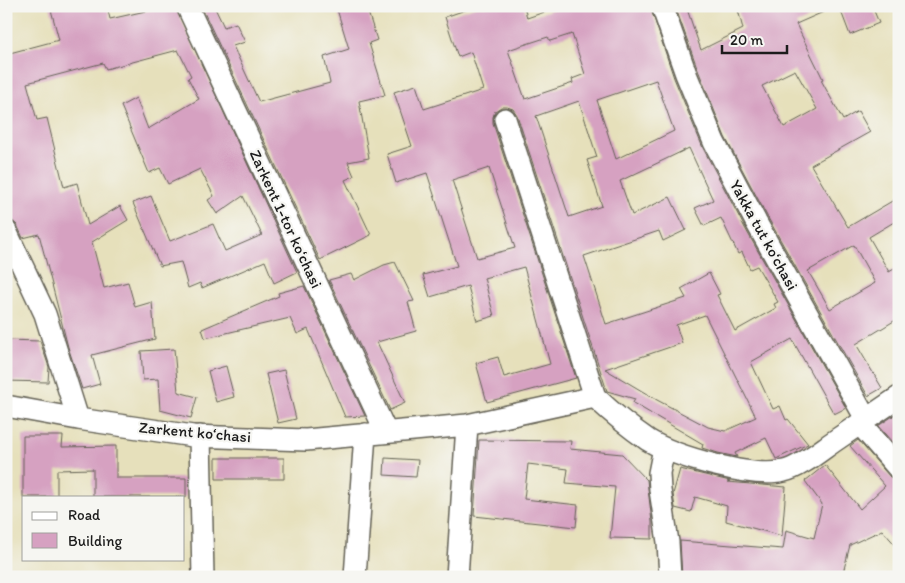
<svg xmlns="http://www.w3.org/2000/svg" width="905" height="583" font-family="Itim,sans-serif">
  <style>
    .building { fill: #d6a1c1; fill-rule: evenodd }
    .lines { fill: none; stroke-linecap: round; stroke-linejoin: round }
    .minor-casing { stroke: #636154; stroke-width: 24 }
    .minor { stroke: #fff; stroke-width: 21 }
    .labels { text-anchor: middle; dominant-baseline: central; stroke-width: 4.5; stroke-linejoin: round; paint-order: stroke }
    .street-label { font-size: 16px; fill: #1c1c1c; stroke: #f6f6f2 }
  </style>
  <rect width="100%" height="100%" fill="#f6f6f2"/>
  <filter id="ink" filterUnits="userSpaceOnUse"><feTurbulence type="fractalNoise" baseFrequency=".02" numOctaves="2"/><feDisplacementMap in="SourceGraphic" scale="10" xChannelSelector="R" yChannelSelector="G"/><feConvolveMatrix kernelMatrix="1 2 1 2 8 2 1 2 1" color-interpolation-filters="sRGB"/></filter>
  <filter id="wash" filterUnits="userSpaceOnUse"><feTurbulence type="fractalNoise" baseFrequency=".0096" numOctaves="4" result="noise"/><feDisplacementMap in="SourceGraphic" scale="20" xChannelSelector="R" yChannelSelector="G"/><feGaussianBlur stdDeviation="1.12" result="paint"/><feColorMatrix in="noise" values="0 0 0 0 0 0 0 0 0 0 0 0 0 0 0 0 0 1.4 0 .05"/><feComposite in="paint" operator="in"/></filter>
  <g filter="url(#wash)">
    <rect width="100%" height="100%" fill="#e6e0bb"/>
    <g id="blocks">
      <path class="building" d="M50,6H107L110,19L168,6H175L297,272L274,283L265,261L202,288L200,283L188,288L181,262L160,266L133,203L151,196L170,241L213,224L225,251L262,235L243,196L217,214L208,200L214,196L200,169L168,184L160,168L149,173L121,106L136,98L148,129L199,99L188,78L191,76L178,50L106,69L103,63L27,83L37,120L47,118L64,187L77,183L88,225L120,206L128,220L92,242L104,288L128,282L135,307L152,302L155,339L92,355L100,384L82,389L68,347L39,234L23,238L17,225L11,220L6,202V54L59,40Z
        M201,6H214L224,27L236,23L245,42L233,46L259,102L330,83L324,57L349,49L336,6H366L377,40L369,43L385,95L359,101L369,158L348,162L354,176L345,180L371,235L320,260Z
        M477,6H524L527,18L562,6H650L674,78L703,148L745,228L846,408L834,414L792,339L751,362L773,409L780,406L786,420L788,419L808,444L776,459L766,438L735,453L737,457L718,453L702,448L703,444L633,403L635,399L607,391L517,115L513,109L507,107H501L495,111L493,117V123L576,378L487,402L476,363L498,357L504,377L550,364L524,267L484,278L494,316L477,321L468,286L430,297L423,275L457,266L427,173L396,183L387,154L412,146L394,92L416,85L424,109L483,90L471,52L458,57L445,17ZM572,34L585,74L572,79L573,83L525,99L508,50L548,37L550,41ZM656,80L674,131L616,159L597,100ZM579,101L597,157L587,160L602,206L569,217L536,116ZM689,148L713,200L695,208L704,226L721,218L738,254L742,252L750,269L757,266L778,302L774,304L776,308L735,331L717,295L720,294L709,273L681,289L686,298L606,324L584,256L659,231L663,241L686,230L670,197L632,215L620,181ZM489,168L515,248L477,258L452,180ZM705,315L756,417L725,431L708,427L657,400L605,369L682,343L676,325Z
        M675,6H686L701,50L743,29L737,6H837L796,24L823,79L821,80L843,120L858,111L870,132L811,165L848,227L899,197V219L869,237L889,272L899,266V318L856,344L882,388L868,396L767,216L725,137L698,70ZM795,70L817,109L784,127L762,86ZM854,245L875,283L830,309L808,271Z
        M839,6H872L879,23L850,35Z
        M395,262L414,301L408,302L416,331L377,342L405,403L390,410L329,280L351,274L354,280L384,265Z
        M304,286L365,416L345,417L308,329L297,334L290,318L205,338L202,329L279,296L278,293Z
        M6,340L40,341L49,367L48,382L6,381Z
        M174,349L178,392L197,397L191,418L160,410L158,379L143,380L141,351Z
        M226,366L234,397L216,402L208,371Z
        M284,370L296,419L278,423L266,374Z
        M899,412V450L878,426Z
        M23,436H63L62,447L116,446V478H186V497H93V469L57,470V497H23Z
        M479,440L571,441L570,449L622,454L647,480L652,522V539L610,538L615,487L566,483L568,469L528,464L524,499L578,505L576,527L474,516Z
        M858,440L890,477L899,481V549L882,530L850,545L842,577H682L680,541L783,549L786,530L814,538L822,504L805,481L825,465L860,509L885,486L850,446Z
        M216,458H284V479H216Z
        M385,458L418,460L416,477L384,475Z
        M680,469L730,481L727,482L786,487L782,536L726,521L727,506L695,497L691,512L675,508L673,494Z"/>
    </g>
  </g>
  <g filter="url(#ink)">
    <use href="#blocks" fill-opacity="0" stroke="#636154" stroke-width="1"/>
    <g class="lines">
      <defs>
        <path id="minor" d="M187,6L386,432
          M662,6L686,74L714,142L756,222L866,419
          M505,119L595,397
          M6,231L45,314L78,419
          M6,406L78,419L193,436L306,440L467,425L595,397C612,413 629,427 648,440C676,457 753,479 784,471C799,468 820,451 833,442C855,427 877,412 899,397
          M860,424L899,469
          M200,436L203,577
          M664,448L659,473L660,490L668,542L670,577
          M355,577L365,434
          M457,577L467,425"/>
      </defs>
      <use href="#minor" class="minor-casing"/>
      <use href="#minor" class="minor"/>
    </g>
  </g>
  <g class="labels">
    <g class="street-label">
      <text transform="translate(286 219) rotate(65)">Zarkent 1-tor koʻchasi</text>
      <text transform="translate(764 235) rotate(61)">Yakka tut koʻchasi</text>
      <text transform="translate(195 432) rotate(5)">Zarkent koʻchasi</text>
    </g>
  </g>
  <rect width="905" height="583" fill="none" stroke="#f6f6f2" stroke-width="25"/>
  <rect x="22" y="496" width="162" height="65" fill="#f6f6f2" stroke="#9f9f9c"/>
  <rect x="32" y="512" width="25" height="8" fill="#ffffff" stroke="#9f9f9c"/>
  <text x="68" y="520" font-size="15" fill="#1c1c1c">Road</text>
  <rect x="32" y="533" width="25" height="15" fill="#d6a1c1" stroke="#9f9f9c"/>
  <text x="68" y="546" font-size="15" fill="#1c1c1c">Building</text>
  <path d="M722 45v8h65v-8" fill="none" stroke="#1c1c1c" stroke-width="2.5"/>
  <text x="730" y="45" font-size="15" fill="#1c1c1c" stroke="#f6f6f2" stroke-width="4" paint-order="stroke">20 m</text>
</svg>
